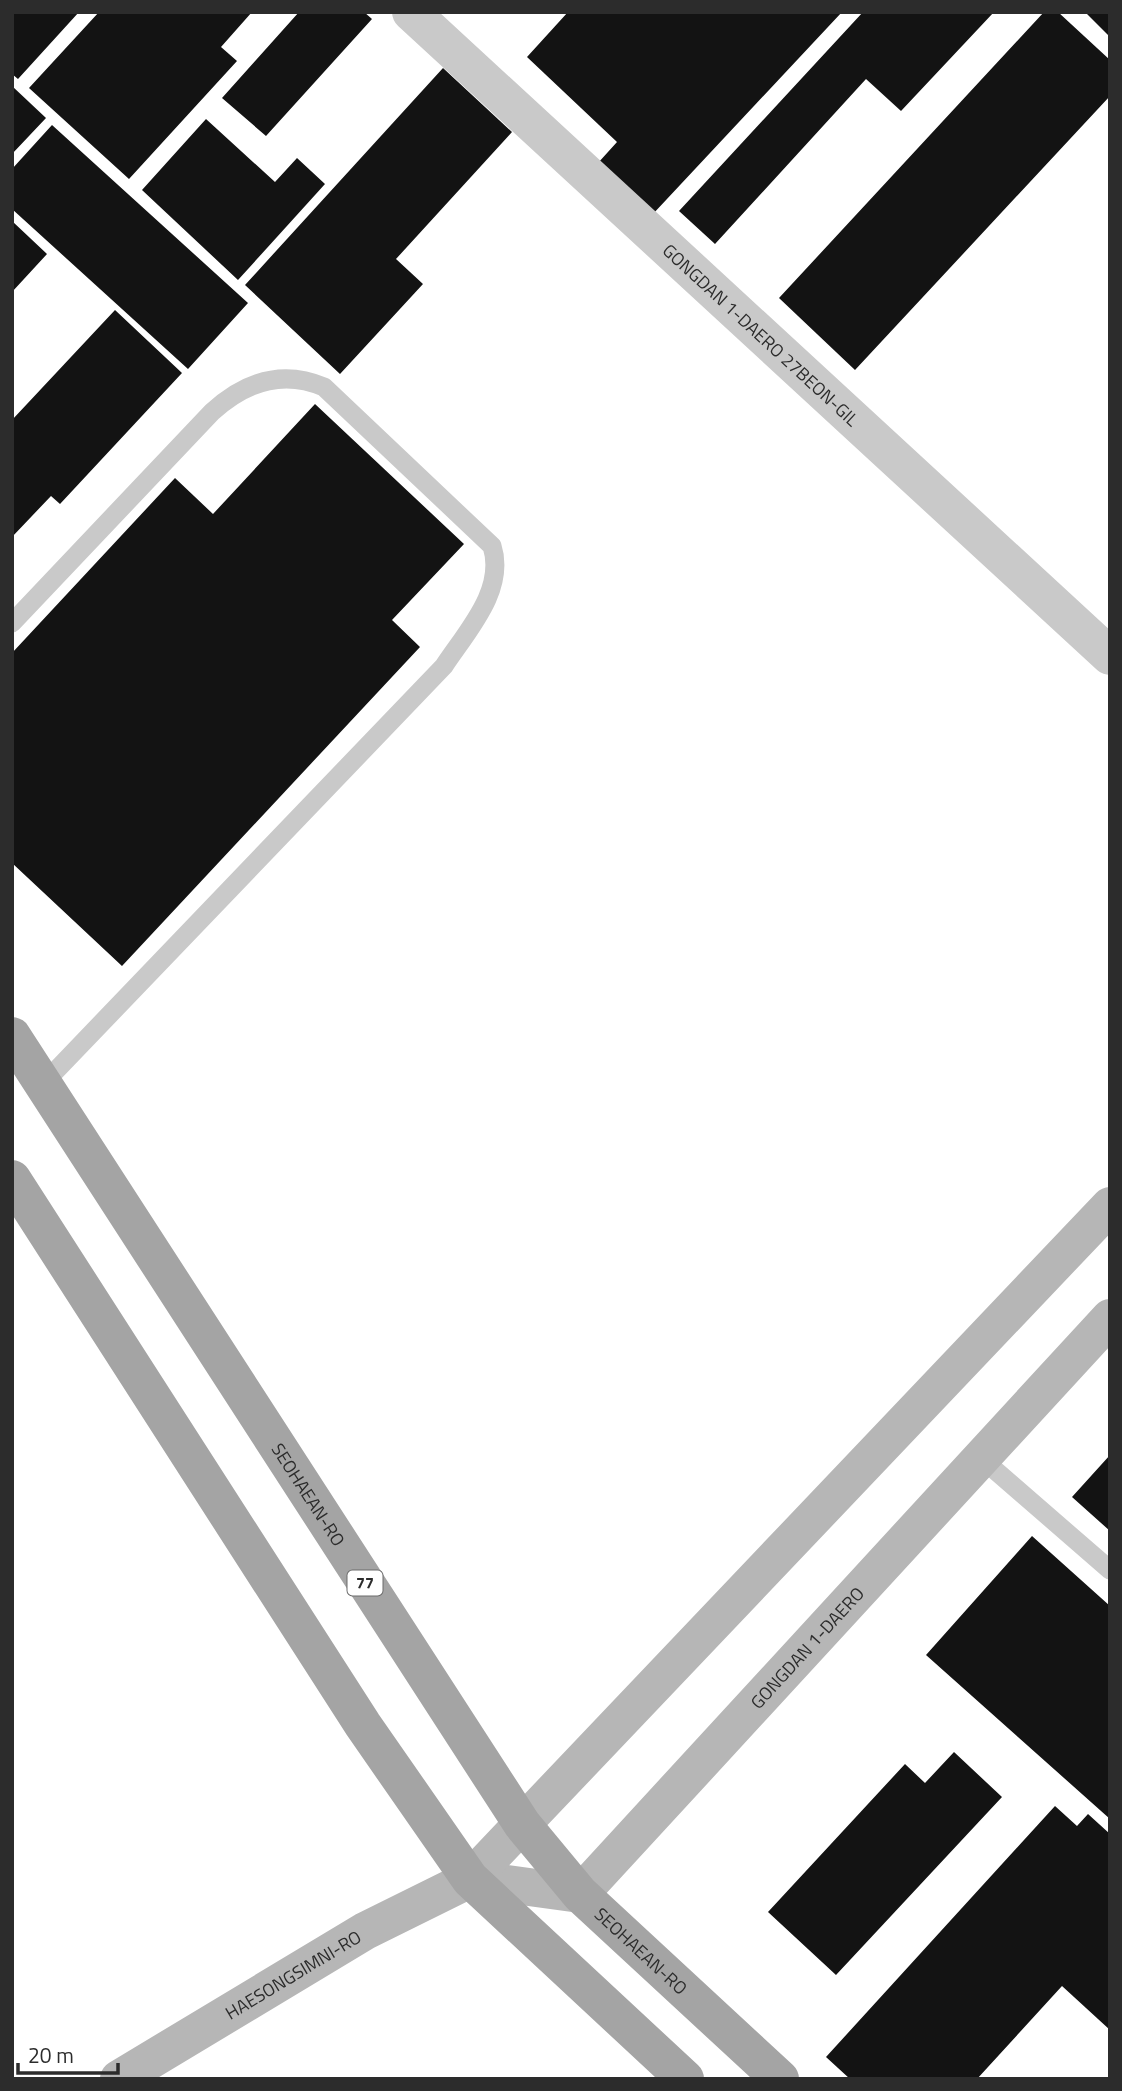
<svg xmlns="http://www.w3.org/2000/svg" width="1122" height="2091" font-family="'Titillium Web',sans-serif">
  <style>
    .building { fill: #131313 }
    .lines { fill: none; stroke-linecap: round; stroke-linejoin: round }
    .lane { stroke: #c9c9c9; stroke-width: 19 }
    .street { stroke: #c9c9c9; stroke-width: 38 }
    .secondary { stroke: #b6b6b6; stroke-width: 38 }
    .primary { stroke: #a4a4a4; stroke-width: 38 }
    .labels { text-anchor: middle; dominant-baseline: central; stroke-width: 7; stroke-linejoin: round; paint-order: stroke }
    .shield { fill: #fff; stroke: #6b6b6b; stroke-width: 2 }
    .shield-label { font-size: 16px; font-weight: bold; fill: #2c2c2c }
    .street-label { font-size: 18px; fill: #2c2c2c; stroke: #fff }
  </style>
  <rect width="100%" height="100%" fill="#fff"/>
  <path class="building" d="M12,12H79L18,79L12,74Z
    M99,12H252L221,47L237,61L129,179L29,88Z
    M299,12H364L372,19L266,136L222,98Z
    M568,12H842L652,215L598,163L617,142L527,57Z
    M863,12H994L901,111L866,79L715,244L679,211Z
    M1044,12H1058L1110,60V96L855,370L779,298Z
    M1085,12H1110V37Z
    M443,68L512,132L396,259L423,284L340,374L245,285Z
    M12,86L46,118L12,154Z
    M206,119L275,182L297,158L325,184L238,280L142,190Z
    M52,125L248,303L188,369L12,209V169Z
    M12,221L47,254L12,292Z
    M115,310L182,373L60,504L51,496L12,537V420Z
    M315,404L464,544L392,620L420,647L122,966L12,863V653L175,478L213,514Z
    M1110,1455V1531L1072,1497Z
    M1032,1536L1110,1606V1819L926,1655Z
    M954,1752L1002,1797L836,1975L768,1912L905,1764L925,1783Z
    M1055,1806L1077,1826L1088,1814L1110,1834V2030L1062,1986L977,2079H850L826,2057Z"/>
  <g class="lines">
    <path class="lane" d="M12,623L212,412C245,382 282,369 324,387L492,546C506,590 467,631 444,666L43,1084
      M981,1458L1110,1570"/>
    <path class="street" id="s1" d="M411,12L1110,656"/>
    <g class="secondary">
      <path id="s2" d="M470,1879L580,1894L1110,1318"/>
      <path id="s3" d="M119,2079L365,1931L470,1879L1110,1206"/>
    </g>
    <g class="primary">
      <path id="s4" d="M12,1036L522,1824L580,1894L780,2079"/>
      <path d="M12,1179L363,1725L470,1879L685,2079"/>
    </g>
  </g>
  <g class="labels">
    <rect class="shield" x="347.5" y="1570.5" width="35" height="25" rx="5"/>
    <g class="shield-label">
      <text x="365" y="1583">77</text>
    </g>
    <g class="street-label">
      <text stroke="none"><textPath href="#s1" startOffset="476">GONGDAN 1-DAERO 27BEON-GIL</textPath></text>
      <text stroke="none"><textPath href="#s4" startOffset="546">SEOHAEAN-RO</textPath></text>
      <text stroke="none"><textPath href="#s2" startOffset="446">GONGDAN 1-DAERO</textPath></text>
      <text stroke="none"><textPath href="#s4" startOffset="1113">SEOHAEAN-RO</textPath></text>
      <text stroke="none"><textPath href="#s3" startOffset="203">HAESONGSIMNI-RO</textPath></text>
    </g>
  </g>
  <rect width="1122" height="2091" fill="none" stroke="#2c2c2c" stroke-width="28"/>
  <path d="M18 2063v10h100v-10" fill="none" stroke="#2c2c2c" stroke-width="3.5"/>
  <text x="28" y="2063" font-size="21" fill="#2c2c2c" stroke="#ffffff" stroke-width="5" paint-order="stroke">20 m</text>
</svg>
